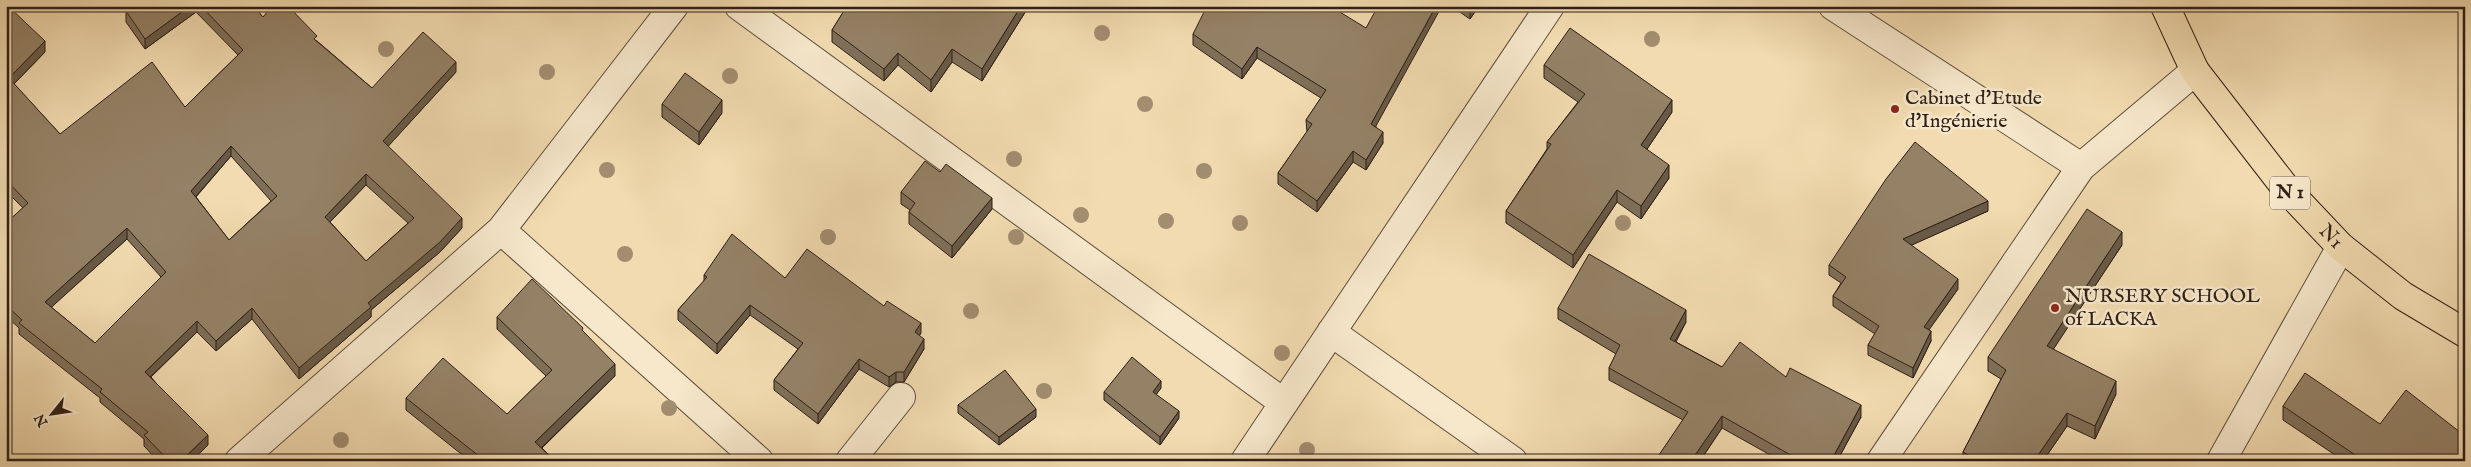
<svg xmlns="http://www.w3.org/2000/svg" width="2471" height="467" font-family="'IM FELL English',serif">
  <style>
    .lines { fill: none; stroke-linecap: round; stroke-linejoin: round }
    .street-casing { stroke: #604e3c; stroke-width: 30 }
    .highway-casing { stroke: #2f1f16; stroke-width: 30 }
    .street { stroke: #f7e8cc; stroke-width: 28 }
    .highway { stroke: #f2dbb0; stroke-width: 28 }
    .tree { fill: #a28d70 }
    .wall { fill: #7f6f58; stroke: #2f1f16; fill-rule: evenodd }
    .shaded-wall { fill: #685a47; stroke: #2f1f16 }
    .building { fill: #948166; stroke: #2f1f16; fill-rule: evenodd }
    .poi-dot { fill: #8f2418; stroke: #f7e8cc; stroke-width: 2 }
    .labels { text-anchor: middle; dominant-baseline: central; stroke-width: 5; stroke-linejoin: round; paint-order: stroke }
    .shield { fill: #f7e8cc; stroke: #6b5b4d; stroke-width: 1 }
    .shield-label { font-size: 19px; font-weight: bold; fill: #2f1f16 }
    .poi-label { font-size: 20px; fill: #2f1f16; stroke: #f7e8cc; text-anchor: start }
    .street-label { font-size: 20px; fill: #2f1f16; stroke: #f7e8cc }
  </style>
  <rect width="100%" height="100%" fill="#f2dbb0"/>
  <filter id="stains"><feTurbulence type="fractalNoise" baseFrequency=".004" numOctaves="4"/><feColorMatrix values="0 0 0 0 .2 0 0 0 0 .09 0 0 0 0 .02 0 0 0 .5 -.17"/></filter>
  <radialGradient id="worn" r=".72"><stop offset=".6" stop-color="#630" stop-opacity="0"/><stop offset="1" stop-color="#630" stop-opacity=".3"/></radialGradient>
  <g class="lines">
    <defs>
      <path id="street" d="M739,6L1284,403
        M1833,6L2081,167L2195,71
        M501,230L759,461
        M1331,332L1513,461
        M239,461L501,230L674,6
        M850,461L901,397
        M1245,461L1550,6
        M1881,461L2081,167
        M2221,461L2341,247"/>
      <g id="highway">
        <path id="s1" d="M2165,6L2195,71L2288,191L2341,247L2403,296L2465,333"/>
      </g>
    </defs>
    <use href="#street" class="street-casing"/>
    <use href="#highway" class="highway-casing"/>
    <use href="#street" class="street"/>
    <use href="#highway" class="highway"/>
  </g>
  <g class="tree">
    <circle cx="1102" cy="33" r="8"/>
    <circle cx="1652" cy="39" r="8"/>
    <circle cx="386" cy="49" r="8"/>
    <circle cx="547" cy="72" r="8"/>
    <circle cx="730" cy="76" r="8"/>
    <circle cx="1145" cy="104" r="8"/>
    <circle cx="1014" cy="159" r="8"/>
    <circle cx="607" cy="170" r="8"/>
    <circle cx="1204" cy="171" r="8"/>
    <circle cx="1081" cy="215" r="8"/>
    <circle cx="1166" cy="221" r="8"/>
    <circle cx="1240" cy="223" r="8"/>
    <circle cx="1623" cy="223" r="8"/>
    <circle cx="828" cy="237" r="8"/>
    <circle cx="1016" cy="237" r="8"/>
    <circle cx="625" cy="254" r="8"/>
    <circle cx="971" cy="311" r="8"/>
    <circle cx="1282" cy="353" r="8"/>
    <circle cx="1044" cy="391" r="8"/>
    <circle cx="669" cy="408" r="8"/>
    <circle cx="341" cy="440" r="8"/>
    <circle cx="1307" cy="450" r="8"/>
  </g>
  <path class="wall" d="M132,6H253L263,17L317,41L372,88L456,72L388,146L462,228L440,252L371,310V317L299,379L252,319L216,351L197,332L151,377L208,445L192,461H158L144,446V439L100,402V398L19,334V328L6,316V223L23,208L6,191V10L45,52L14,84L60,134L185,107L238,55L196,12L145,49L126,22V11ZM231,156L271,201L229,240L196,197ZM366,185L408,223L366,261L330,222ZM127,239L161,277L95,343L51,307Z
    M847,6H1029L982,81L952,62L931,92L898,65L884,81L832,42V30Z
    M1451,6H1479L1470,19Z
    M1366,28L1376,127L1383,143L1366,170L1353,162L1317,212L1278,184V173L1307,132L1306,120L1321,98L1257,58L1242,79L1193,45V34Z
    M1544,65L1672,112L1647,149L1669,178L1641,219L1617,202L1573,268L1506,223V211L1547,149V142L1578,102L1544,78Z
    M662,104L722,113L699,145L662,117Z
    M940,172L992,209L952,258L909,224V212L910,210L901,204V192Z
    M1988,211L1911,245L1958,289L1929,329L1931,341L1913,378L1868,355V345L1875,334L1833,306V296L1841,283L1829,275V265Z
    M2122,245L2053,349L2116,394L2095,439L2067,426L2043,461H1963V452L2001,379L1988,371V357Z
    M704,275L785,278L921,333L919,336L924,349L904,382H896L889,387L859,369L818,424L774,390V380L798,349L750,315L717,354L678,320V310L704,281Z
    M1558,308L1686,322L1676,342L1722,367L1786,377L1861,417L1837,461H1781L1722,428L1700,461H1655L1683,420L1609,380V368L1616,354L1558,319Z
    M497,317L583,331L615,376L542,448L555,461H470L406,410V398L507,414L546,376L497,329Z
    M1161,388L1156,394L1179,418L1160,445L1104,400V392Z
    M958,405L1036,417L999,445L958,413Z
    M2283,406L2380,424L2465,461H2344L2283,420Z"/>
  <path class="shaded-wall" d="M190,6H196V12L145,49V39Z
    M1021,6H1029L982,81V69Z
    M1436,6H1442L1371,135V124Z
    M1471,6H1479L1470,19V8Z
    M45,41V52L9,89V78Z
    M1257,47V58L1242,79V69Z
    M952,49V62L931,92V80Z
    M898,53V65L884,81V69Z
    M456,62V72L383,152V141Z
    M722,100V113L699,145V132Z
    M1672,100V112L1641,158V145Z
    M1383,132V143L1366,170V160Z
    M231,146V156L191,202V191Z
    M1353,151V162L1317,212V201Z
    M1669,165V178L1641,219V206Z
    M366,174V185L325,227V217Z
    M1617,190V202L1573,268V255Z
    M992,198V209L952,258V246Z
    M1988,201V211L1903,249V239Z
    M462,218V228L440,252L371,310V317L299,379V368L368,303Z
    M127,228V239L45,313V302Z
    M2122,232V245L2047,359V346Z
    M1958,279V289L1924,337V327Z
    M750,305V315L717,354V344Z
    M252,308V319L216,351V341Z
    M1686,310V322L1670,350V339Z
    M197,321V332L145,382V372Z
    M921,323V333L915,342V332Z
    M1931,331V341L1913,378V368Z
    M924,339V349L904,382V372Z
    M859,359V369L818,424V414Z
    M615,364V376L535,454V442Z
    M896,372V382L889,387V377Z
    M1161,381V388L1153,399V392Z
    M2116,381V394L2095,439V426Z
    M1861,405V417L1837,461H1831Z
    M1036,409V417L999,445V437Z
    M1179,411V418L1160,445V437Z
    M2067,413V426L2043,461H2034Z
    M1722,416V428L1700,461H1691Z
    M208,435V445L192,461H181Z"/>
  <path class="building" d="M132,6H190L145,39L126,11Z
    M201,6H253L263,17L272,6H288L317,36L314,39L372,88L423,32L456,62L383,141L462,218L440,242L368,303L371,307L299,368L252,308L216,341L197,321L145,372L208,435L181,461H169L144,435L148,432L100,392L102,389L19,323L22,320L6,305V223L28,203L6,180V10L9,7L45,41L9,78L60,134L152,62L185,107L243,50ZM231,146L277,196L229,240L191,191ZM366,174L414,218L366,261L325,217ZM127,228L166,272L95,343L45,302Z
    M847,6H1021L982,69L952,49L931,80L898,53L884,69L832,30Z
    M1207,6H1330L1366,28L1378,6H1436L1371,124L1383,132L1366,160L1353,151L1317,201L1278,173L1312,124L1306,120L1326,90L1257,47L1242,69L1193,34Z
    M1570,28L1672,100L1641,145L1669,165L1641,206L1617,190L1573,255L1506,211L1551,144L1547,142L1585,94L1544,65Z
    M685,73L722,100L699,132L662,104Z
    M1915,142L1988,201L1903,239L1958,279L1924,327L1931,331L1913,368L1868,345L1879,326L1833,296L1846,277L1829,265L1886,179Z
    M925,161L940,172L946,164L992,198L952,246L909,212L915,203L901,192Z
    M2087,209L2122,232L2047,346L2116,381L2095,426L2067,413L2034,461H1979L1963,452L2006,370L1988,357Z
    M732,234L785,278L807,249L884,306L887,301L921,323L915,332L924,339L904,372H896L889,377L859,359L818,414L774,380L803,343L750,305L717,344L678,310L707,277L704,275Z
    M1589,254L1686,310L1670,339L1722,367L1740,342L1786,377L1790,368L1861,405L1831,461H1801L1722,416L1691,461H1655L1688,412L1609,368L1620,345L1558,308Z
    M532,279L583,328L582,330L615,364L535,442L555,461H485L406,398L443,358L507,414L552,370L497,317Z
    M1132,357L1161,381L1153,392L1179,411L1160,437L1104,392Z
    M1005,370L1036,409L999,437L958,405Z
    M2305,373L2380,424L2406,390L2465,436V461H2364L2283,406Z"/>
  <g class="poi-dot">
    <circle cx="1895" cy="109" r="5"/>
    <circle cx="2055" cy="308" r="5"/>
  </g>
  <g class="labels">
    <rect class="shield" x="2270" y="176.5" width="40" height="33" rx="4"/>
    <g class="shield-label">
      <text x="2290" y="193">N 1</text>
    </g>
    <g class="poi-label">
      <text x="1905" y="98">Cabinet d'Etude<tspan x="1905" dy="23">d'Ingénierie</tspan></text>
      <text x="2065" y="296">NURSERY SCHOOL<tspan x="2065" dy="23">of LACKA</tspan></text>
    </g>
    <g class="street-label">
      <text stroke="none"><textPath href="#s1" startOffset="286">N1</textPath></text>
    </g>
  </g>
  <rect width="2471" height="467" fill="none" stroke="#f2dbb0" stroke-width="25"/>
  <rect x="8" y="8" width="2456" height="452" fill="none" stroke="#2f1f16" stroke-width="2.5"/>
  <rect x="12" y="12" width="2446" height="442" fill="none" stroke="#2f1f16"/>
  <g transform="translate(52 414) rotate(240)" stroke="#f7e8cc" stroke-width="4" paint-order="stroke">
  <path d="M0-4L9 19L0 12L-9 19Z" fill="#2f1f16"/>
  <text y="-8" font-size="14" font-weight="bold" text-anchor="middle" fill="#2f1f16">N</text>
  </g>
  <rect width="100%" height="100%" filter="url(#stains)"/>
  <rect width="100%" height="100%" fill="url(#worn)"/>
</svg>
